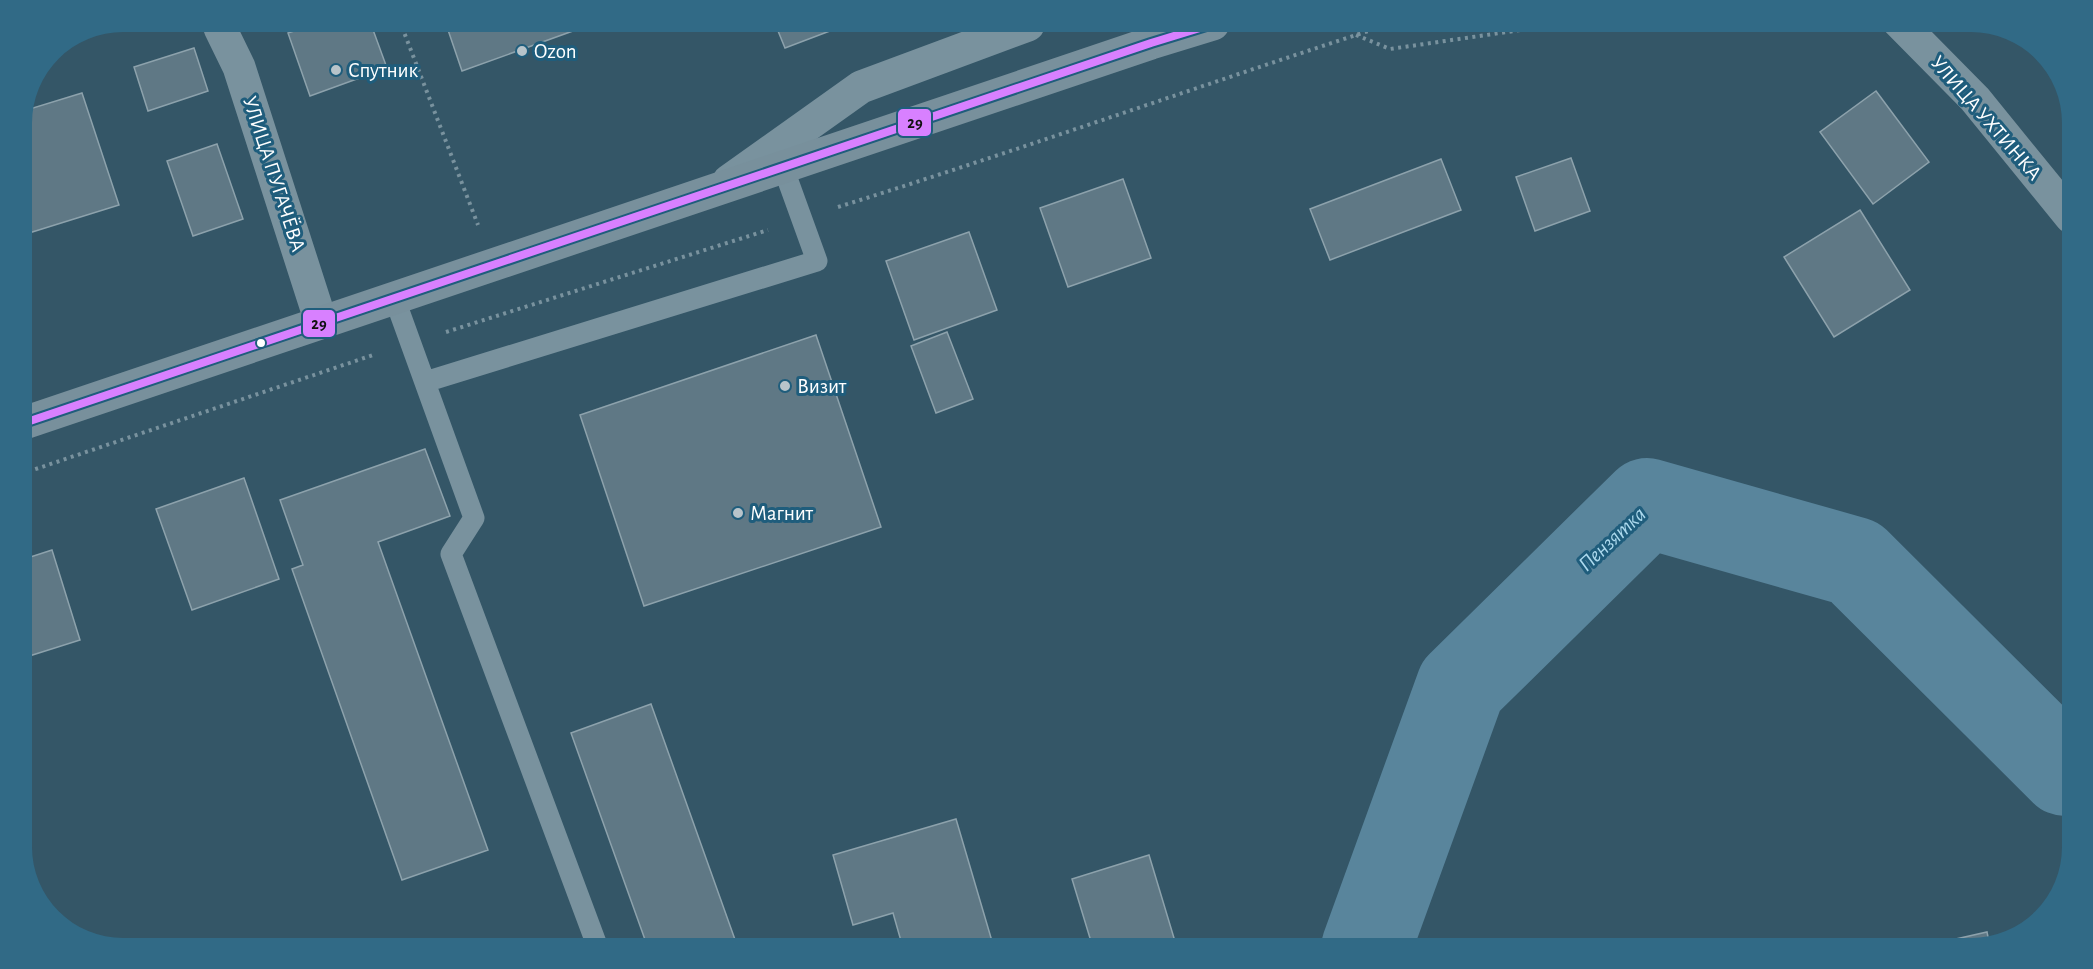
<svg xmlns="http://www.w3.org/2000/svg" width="2093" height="969" font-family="'Alegreya Sans',sans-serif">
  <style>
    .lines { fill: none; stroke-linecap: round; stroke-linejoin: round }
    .river { stroke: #59859c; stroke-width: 90 }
    .building { fill: #5f7885; stroke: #8da2ac; stroke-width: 1.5 }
    .path { stroke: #79929e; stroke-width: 4; stroke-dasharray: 3 4.5; stroke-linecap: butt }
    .lane { stroke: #79929e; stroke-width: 21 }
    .street { stroke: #79929e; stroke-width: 33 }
    .primary { stroke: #78909c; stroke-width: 33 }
    .bus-1-casing { stroke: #1f5d7c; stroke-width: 12 }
    .bus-1 { stroke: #d880ff; stroke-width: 8 }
    .poi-dot { fill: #b8c4ca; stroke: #1f5d7c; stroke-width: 2 }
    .bus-dot { fill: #fff; stroke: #1f5d7c; stroke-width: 2 }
    .labels { text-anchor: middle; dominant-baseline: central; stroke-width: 6; stroke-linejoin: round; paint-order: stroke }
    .poi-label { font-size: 21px; fill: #fff; stroke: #1f5d7c; text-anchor: start }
    .street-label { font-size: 21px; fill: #fff; stroke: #1f5d7c }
    .water-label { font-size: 22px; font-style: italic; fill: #addaee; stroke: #1f5d7c }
    .line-badge { stroke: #1f5d7c; stroke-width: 2 }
    .pale-badge-label { font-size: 16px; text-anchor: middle; font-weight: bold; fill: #111 }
  </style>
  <rect width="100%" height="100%" fill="#345667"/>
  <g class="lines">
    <path class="river" d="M1366,948L1461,686L1647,503L1855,562L2065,771"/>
  </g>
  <path class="building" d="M776,26H843L785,48Z
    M372,27L387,68L310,96L288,33L303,28Z
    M447,27H584L462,71Z
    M194,48L208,91L148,111L134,67Z
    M1876,91L1929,162L1873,204L1820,132Z
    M82,93L119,205L29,233L21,209V116L23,111Z
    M217,144L243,219L193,236L167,161Z
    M1571,158L1590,211L1535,231L1516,177Z
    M1441,159L1461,210L1330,260L1310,209Z
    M1123,179L1151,258L1068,287L1040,208Z
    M1860,210L1910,290L1834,337L1784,257Z
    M969,232L997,310L914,340L886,261Z
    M947,332L973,399L936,413L911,346Z
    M816,335L881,527L644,606L580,415Z
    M425,449L450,516L378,542L488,850L402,880L292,569L303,565L280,500Z
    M244,478L279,579L192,610L156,509Z
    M52,550L80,640L23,658L21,651V560Z
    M651,704L738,948H648L571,733Z
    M956,819L994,948H903L893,913L853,925L833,855Z
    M1149,855L1177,948H1093L1072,879Z
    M1987,932L1989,942L1971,948H1916Z"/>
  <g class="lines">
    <path class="path" d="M402,27L478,225
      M1356,35L1390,49L1569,23
      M838,207C1023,149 1207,83 1393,23
      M446,332L768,230
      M21,474L376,354"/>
    <path class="lane" d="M394,297L474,518L451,554L598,948
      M425,382L817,261L783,167"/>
    <path class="street" d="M1898,21L1975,99L2071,217
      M220,28L239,67L321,322
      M729,181L861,87L1028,25"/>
    <path class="primary" d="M21,424L1151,43L1213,24"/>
    <defs>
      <path id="bus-1" d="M21,424L1151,43L1213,24"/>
    </defs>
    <use href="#bus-1" class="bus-1-casing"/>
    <use href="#bus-1" class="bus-1"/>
  </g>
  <g class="poi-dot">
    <circle cx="522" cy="51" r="6"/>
    <circle cx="336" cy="70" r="6"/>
    <circle cx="785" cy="386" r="6"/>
    <circle cx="738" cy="513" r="6"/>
  </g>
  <circle class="bus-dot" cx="261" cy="343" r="5"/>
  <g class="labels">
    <g class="poi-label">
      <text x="534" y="51">Ozon</text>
      <text x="348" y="70">Спутник</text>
      <text x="797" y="386">Визит</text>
      <text x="750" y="513">Магнит</text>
    </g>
    <g class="street-label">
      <text transform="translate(1986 118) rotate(49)">УЛИЦА УХТИНКА</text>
      <text transform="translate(274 174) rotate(72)">УЛИЦА ПУГАЧЁВА</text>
    </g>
    <g class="water-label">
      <text transform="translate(1612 539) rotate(-43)">Пензятка</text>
    </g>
  </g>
  <path d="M0 0H2093V969H0ZM123 32H1971A91 91 0 0 1 2062 123V847A91 91 0 0 1 1971 938H123A91 91 0 0 1 32 847V123A91 91 0 0 1 123 32Z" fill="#316a86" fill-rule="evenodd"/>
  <g class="line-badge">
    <rect x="897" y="108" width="35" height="29" rx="6" fill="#d880ff"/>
    <rect x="302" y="309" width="34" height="29" rx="6" fill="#d880ff"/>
  </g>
  <g class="pale-badge-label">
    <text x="915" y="128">29</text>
    <text x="319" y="329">29</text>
  </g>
</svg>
